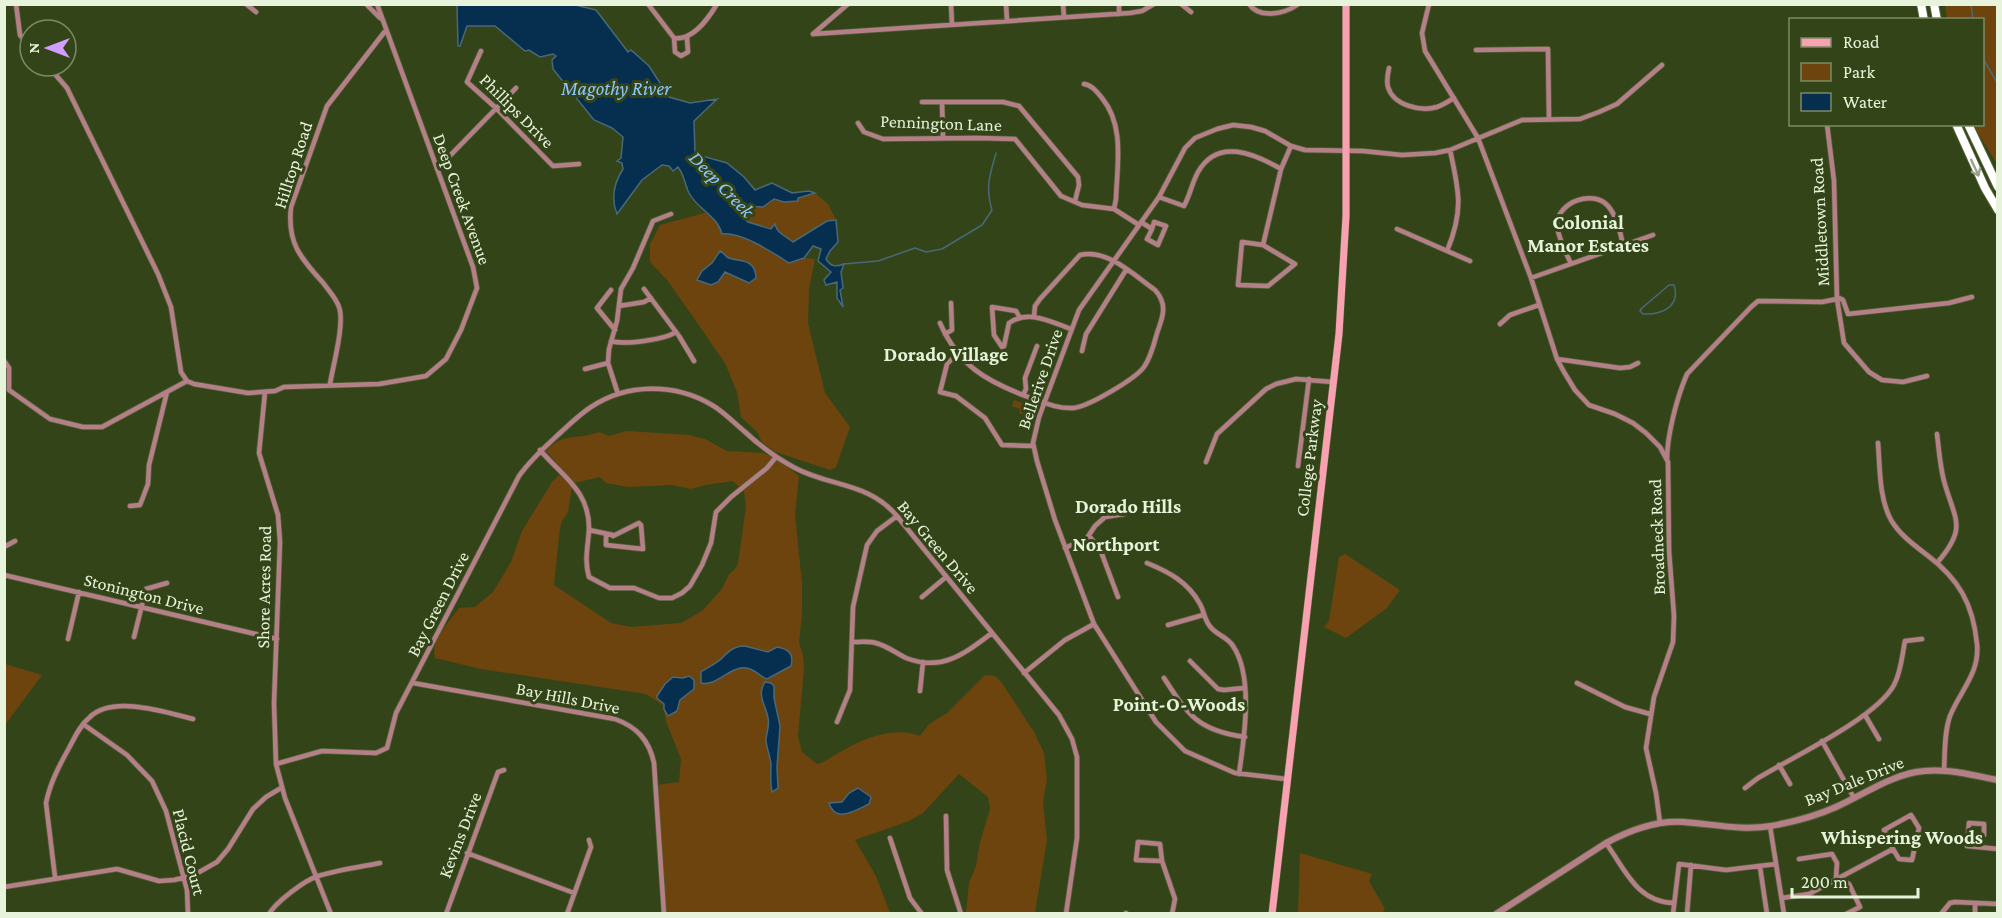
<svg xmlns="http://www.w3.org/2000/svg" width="2002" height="918" font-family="'Crimson Pro',serif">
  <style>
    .green { fill: #6d440d }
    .water { fill: #052e4f; stroke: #496979; stroke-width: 1.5 }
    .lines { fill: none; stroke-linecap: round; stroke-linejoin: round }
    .stream { stroke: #496979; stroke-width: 1.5 }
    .minor-casing { stroke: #506137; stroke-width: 6 }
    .tertiary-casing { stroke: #506137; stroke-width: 8 }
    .secondary-casing { stroke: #506137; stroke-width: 8 }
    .motorway-casing { stroke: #506137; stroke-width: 10 }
    .minor { stroke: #b57f88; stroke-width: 4.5 }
    .tertiary { stroke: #b57f88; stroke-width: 6 }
    .secondary { stroke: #f8a1b1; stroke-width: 7 }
    .motorway { stroke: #fff; stroke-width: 8 }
    .oneway { stroke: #99a28c }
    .labels { text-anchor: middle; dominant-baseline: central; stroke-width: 6; stroke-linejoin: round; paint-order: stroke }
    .street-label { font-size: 18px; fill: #e7f3da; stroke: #334518 }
    .water-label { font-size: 20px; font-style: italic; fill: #8ec7fe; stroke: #334518 }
    .neighbourhood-label { font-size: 20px; font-weight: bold; fill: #e7f3da; stroke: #334518 }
  </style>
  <rect width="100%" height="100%" fill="#334518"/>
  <path class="green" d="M1945,5H1997V164L1976,130L1975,125L1982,124V20L1947,19Z
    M815,193L828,204L836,220L827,221L793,242L776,229L748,222L743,217L747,206L763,207L774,199L784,202L798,201V198Z
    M712,211L752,241L784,258L787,263L804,258L815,259L809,289L808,323L825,393L850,427L836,467L830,470L776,452L762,442L757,432L741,417L737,392L725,363L668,281L650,262V244L660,225Z
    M1014,400L1031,406L1027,416L1019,413L1020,409L1012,406Z
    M627,431L689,435L705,439L727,451L764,453L778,460L799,476L795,515L802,583V613L799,643L803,655L804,668L798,736L802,752L817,764C827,762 833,755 842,751C864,738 895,726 920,736L929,724L947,713L985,675L995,676L1002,683L1034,732L1044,753L1047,779L1043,802L1047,840L1035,913H966L969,883L976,866L980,842L990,809L988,797L959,774L923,813L909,821L855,840L876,876L890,913H664L665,889L657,785L679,782L681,759L666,721L663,705L646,694L481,669L435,658C430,641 450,621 459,608L475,607L493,592L511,562L522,531L552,482L559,475L572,487L568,512L562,521L560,528L554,585L611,623L631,627L681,623L702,611L722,589L729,574L736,568L738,563L746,507L744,492L733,481L706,485L691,489L672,485L628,487L606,483L600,477L574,483L546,451C565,431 575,441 599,432L609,436Z
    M1345,554L1400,590L1387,608L1346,638L1324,627L1329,621L1339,557Z
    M5,664L42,675L5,725L4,664Z
    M1300,853L1372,874L1369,881L1385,909L1382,914L1298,913Z"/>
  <path class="water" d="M571,4L596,10L628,52L631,50L649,66L669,97L690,103L717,99L694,121L695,154L727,163L744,177L755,190L772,183L792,193L809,191L815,193L798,198V201L784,202L774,199L763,207L747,206L744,210L743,217L748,222L771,229L775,224C777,234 786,236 793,242L827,221L836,220L838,242L830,251L826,259C831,267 836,267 844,264L841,272L843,288L840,290L843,307L837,298V282L826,285L824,280L831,272L818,261L821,249L813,246L804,258L789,263C772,252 742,232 722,234C717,215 698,210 689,193C685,185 684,174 678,167L673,171L669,166L662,165L642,180L617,214C611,199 614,183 623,169L622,163L617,161L621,158L623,137L612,128L594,120L553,69L552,60L556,56L553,54L540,57L529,50L525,51L495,26H467L460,46H458L457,5Z
    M720,251C723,252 725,255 727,257C737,263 755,256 756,278L749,283L725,272L718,282L711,285L697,280L702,271L712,263Z
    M745,646L768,652L777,647C789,649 794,654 791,666L767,679C759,676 755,669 746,668C729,666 717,687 701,683V672C708,667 718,663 723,657C729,651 734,646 745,646Z
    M689,676L694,680V689L680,700L677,711L668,716L664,709V704L657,698V696L665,684L673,677L683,678Z
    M765,682L771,683L774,686V698L780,726L777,767L778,788L772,792C770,782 771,774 771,764C770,756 767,749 766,741C766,733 770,726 768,718C766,705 756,695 765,682Z
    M858,788L871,797L869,804C856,810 835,824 829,803L842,802L849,793Z"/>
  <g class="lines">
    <path class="stream" d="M1971,4L1973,20
      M1982,57L1998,84
      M844,264L878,261L915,248L926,252L942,249L982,225L992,210C985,186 990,175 996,153
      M1669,285H1674C1681,307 1661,315 1643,314L1640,311L1642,308Z"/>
    <defs>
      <path id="minor" d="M16,4L20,35L30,47
        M246,4L256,12
        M366,4L380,18
        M648,4L674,38C693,41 708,19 717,4
        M951,4L952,25
        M1006,4L1007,21
        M1063,4L1064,17
        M1119,4V14
        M1181,4L1191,12
        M1249,4C1259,19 1284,14 1297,5
        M1429,4L1422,33L1425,51L1478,138L1531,278L1557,359L1564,372L1575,390L1589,405L1615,414L1633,423L1646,433L1660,447L1668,462L1669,551L1674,616L1673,642L1654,697L1646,748L1656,793L1660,823
        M813,34L1130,13L1142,11L1154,4
        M813,34L848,4
        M674,38L675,52L681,56L688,52L687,38
        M1476,50L1548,49L1549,119
        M481,51L467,82L496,108L553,166L579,164
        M48,66L67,88L158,274L171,307L181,372L187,381L194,384L248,393L275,391L284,387L379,384L426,376L446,359L461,330L477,288L473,267L377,4
        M1389,68C1388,74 1386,80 1388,87C1393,105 1420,112 1437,107C1443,105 1449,101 1454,98
        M1084,84C1092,85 1097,92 1102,98C1125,126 1117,165 1116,199L1114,209
        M922,102H1003L1019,106L1078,177L1079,185L1075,201
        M942,102L943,138
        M858,123L864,132L883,139L977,138L1015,139L1061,196L1082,205L1114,209L1139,225
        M1827,124L1834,181L1837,299L1844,343L1869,372L1882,380L1903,382L1927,376
        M437,169L516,88
        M1159,197L1184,206C1190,195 1192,183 1198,172C1218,137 1255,154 1281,169
        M1141,222L1152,229L1147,239L1158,245L1166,226L1154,222L1152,229
        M1397,229L1470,261
        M1242,242L1263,245L1295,264L1268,286L1238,285Z
        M1263,245L1281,169L1291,146
        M1447,251C1464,210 1459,191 1450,150
        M1571,264C1566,252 1557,236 1557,224C1558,202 1593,189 1608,206C1616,215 1621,234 1623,246
        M1531,278L1653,235
        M644,289L679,336L694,361
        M611,290L597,308L615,330
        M1837,297L1843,300L1848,314L1949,303L1972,297
        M619,306L644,302L651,298
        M1020,318L1016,311L992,307L994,335L1002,347L1004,346L1009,323C1029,309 1051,322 1071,329
        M940,323C959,366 986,381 1028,397C1043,402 1057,409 1073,408C1088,407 1135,379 1144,367C1151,357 1154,344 1157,333C1163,317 1168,304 1155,290C1135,276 1107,248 1080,255L1040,299L1035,306L1034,316
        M1500,324L1510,315L1539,305
        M945,334L952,330L951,303
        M611,341C624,345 664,340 676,332
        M1082,351L1086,334L1126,270
        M958,353L947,364L940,392L956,396L985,418L1002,445L1033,446
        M1557,359L1620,368L1630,367L1638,363
        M5,362L9,368V390L50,419L83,427H102L187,381
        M585,369L608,363
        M330,384C333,366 345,323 339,307C336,298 329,291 324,284C301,258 287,244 291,207L327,106L386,30
        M265,392L259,453L278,515L280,542L274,703L276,764L285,798L331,914
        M618,394L608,363L609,349L617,321L621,289L633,268L653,221L671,214
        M1023,395L1026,389L1025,378L1037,346
        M1878,443C1880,468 1879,498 1891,520C1900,535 1914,545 1927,555C1959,579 1973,604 1977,644C1980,673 1960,691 1950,716C1944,733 1945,753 1944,771
        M540,450C563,477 590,491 589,530C588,546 584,561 589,577L610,588H634L659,598H672L682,593L690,586L702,565L711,543L716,512L731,497L767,468L776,457
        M1667,460C1667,435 1677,397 1687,374L1751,307L1758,301L1822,302L1837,299
        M1206,462L1217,434L1266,389L1276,384L1296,379L1333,382
        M1298,466L1309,379
        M130,506L140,505L148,484L149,465L167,392
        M589,530L613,535V536L639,523L641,525L643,549L606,545V534
        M1089,536L1100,549L1118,597
        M4,547L15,541
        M1065,548L1087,538L1095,526L1105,517L1124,514
        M1147,563C1169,572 1188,582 1200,604C1204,611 1204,618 1209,625C1215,635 1227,636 1233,646C1254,677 1244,739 1239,774
        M1937,563C1968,527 1955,521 1944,481C1940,466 1939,450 1937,434
        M4,575L277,639
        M922,597L946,577
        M1168,625L1203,615
        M134,637L146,589L167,583
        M68,639L79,592
        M852,642C860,642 869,641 876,643C887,646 896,653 906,658C942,672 964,654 992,633
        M1190,661L1218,689L1224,690L1244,688
        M1024,673L1065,640L1094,624
        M1164,678C1188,715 1198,731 1245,737
        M413,683L615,719C637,727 649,740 654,763L664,914
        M1577,683L1625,707L1650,714
        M920,691L923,662
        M1865,715L1879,739
        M837,722L850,690L853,607L867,545L877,531L897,516
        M83,724L127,755L152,781L166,811L187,890L188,914
        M1822,741L1854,798
        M276,764L322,751L376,753L387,748L396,713L519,476C531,459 545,447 560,433C570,424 580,414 591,407C627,383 675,383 712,405C724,412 733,422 744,431C759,445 776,458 795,468C831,487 868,482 897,516L1059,715L1072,739L1077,757V838L1066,914
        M1779,765L1790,784
        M1286,779L1235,773L1185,751L1156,722L1094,624L1055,520L1037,461L1033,443L1039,417L1079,310L1159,197L1185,148L1195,138L1217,129L1233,125L1251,127L1265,131L1291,146L1305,150L1363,151L1402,155L1435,153L1450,150L1522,120L1580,119L1599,112L1617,104L1662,65
        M1745,788L1758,778C1793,757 1876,718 1894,685C1901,672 1902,656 1905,641L1922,639
        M946,816L947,870L961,914
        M1770,826L1784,914
        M1984,835V824L1969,823L1967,846L1998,849
        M890,838L910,898L922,914
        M1606,843C1626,871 1637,902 1674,903
        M467,853L574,893
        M1799,859L1832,854L1837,863L1836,878
        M1162,861L1136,860L1138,842L1160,844L1162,861L1175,899L1172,914
        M1760,867L1767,914
        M55,877L46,803C50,783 59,766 69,748C75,737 80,725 90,717C113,695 165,712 193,719
        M1837,878L1849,884L1860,907L1846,914
        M4,887L117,869L159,881L174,880L194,875L217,862L228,849L253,809L266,797L281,788
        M1782,898L1809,894L1893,849L1899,859L1912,860L1919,828L1911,815L1884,830L1893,849
        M1126,913V914
        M269,914C276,902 305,880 318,876C338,870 359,867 380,863
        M446,914L498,772L504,770
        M567,914L591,847L589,840
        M1673,914L1679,864L1726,870L1776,864
        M1687,914L1691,865
        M1941,914L1950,903L1955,902L1998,904
        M1975,914V903"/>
      <path id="tertiary" d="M1496,914L1606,843C1630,830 1656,820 1684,822C1713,824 1742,831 1771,826C1793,822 1816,816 1836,807C1863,795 1886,778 1916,772C1943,767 1971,775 1998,780"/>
      <path id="secondary" d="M1272,914L1339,334L1346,216V4"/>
      <path id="motorway" d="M1921,4L1924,20
        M1934,4L1937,20
        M1956,124L1985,188L1998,210
        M1968,124L1998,187"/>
    </defs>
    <use href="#minor" class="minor-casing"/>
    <use href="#tertiary" class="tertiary-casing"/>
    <use href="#secondary" class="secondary-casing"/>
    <use href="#motorway" class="motorway-casing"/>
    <use href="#minor" class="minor"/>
    <use href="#tertiary" class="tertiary"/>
    <use href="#secondary" class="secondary"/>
    <use href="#motorway" class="motorway"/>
  </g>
  <defs><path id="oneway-shaft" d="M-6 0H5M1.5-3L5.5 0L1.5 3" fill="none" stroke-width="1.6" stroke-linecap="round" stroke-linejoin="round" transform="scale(1.5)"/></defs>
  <use class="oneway" href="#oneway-shaft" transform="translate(1975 168) rotate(65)"/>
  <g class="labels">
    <g class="street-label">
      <text transform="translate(517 111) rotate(45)">Phillips Drive</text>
      <text transform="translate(941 123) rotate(2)">Pennington Lane</text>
      <text transform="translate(293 165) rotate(-72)">Hilltop Road</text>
      <text transform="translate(462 199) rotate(70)">Deep Creek Avenue</text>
      <text transform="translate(1820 222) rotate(-93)">Middletown Road</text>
      <text transform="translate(1040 379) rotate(-71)">Bellerive Drive</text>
      <text transform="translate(1309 458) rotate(-83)">College Parkway</text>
      <text transform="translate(1657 537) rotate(-92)">Broadneck Road</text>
      <text transform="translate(938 547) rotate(50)">Bay Green Drive</text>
      <text transform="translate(264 587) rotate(-89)">Shore Acres Road</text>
      <text transform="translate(144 594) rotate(14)">Stonington Drive</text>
      <text transform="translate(438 604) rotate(-63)">Bay Green Drive</text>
      <text transform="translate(568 698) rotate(11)">Bay Hills Drive</text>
      <text transform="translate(1854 781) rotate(-22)">Bay Dale Drive</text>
      <text transform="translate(460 835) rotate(-69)">Kevins Drive</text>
      <text transform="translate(189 852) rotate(76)">Placid Court</text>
    </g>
    <g class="water-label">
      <text x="616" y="88">Magothy River</text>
      <text transform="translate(722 184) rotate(46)">Deep Creek</text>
    </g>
    <g class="neighbourhood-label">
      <text x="1588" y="222">Colonial<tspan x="1588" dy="23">Manor Estates</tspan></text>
      <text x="946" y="354">Dorado Village</text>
      <text x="1128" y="506">Dorado Hills</text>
      <text x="1116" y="544">Northport</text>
      <text x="1179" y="704">Point-O-Woods</text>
      <text x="1902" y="837">Whispering Woods</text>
    </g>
  </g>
  <rect width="2002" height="918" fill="none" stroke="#e7f3da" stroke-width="12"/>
  <rect x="1789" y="18" width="195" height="108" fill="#334518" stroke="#7b8b66" stroke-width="1.5"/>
  <rect x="1801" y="38" width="30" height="9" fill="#f8a1b1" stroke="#7b8b66" stroke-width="1.5"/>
  <text x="1843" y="48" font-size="18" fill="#e7f3da">Road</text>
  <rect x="1801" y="63" width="30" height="18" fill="#6d440d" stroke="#7b8b66" stroke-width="1.5"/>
  <text x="1843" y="78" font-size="18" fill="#e7f3da">Park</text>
  <rect x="1801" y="93" width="30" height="18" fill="#052e4f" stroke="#7b8b66" stroke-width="1.5"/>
  <text x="1843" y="108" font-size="18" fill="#e7f3da">Water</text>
  <g transform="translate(48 48) rotate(270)"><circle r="28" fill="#334518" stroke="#7b8b66" stroke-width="1.5"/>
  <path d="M0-4.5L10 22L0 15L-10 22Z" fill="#d19dfe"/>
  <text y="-9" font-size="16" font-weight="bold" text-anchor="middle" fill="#e7f3da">N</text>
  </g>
  <path d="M1792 888v9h126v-9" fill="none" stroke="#e7f3da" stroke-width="3"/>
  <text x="1801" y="888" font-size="18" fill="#e7f3da" stroke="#334518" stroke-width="4.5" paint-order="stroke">200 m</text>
</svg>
